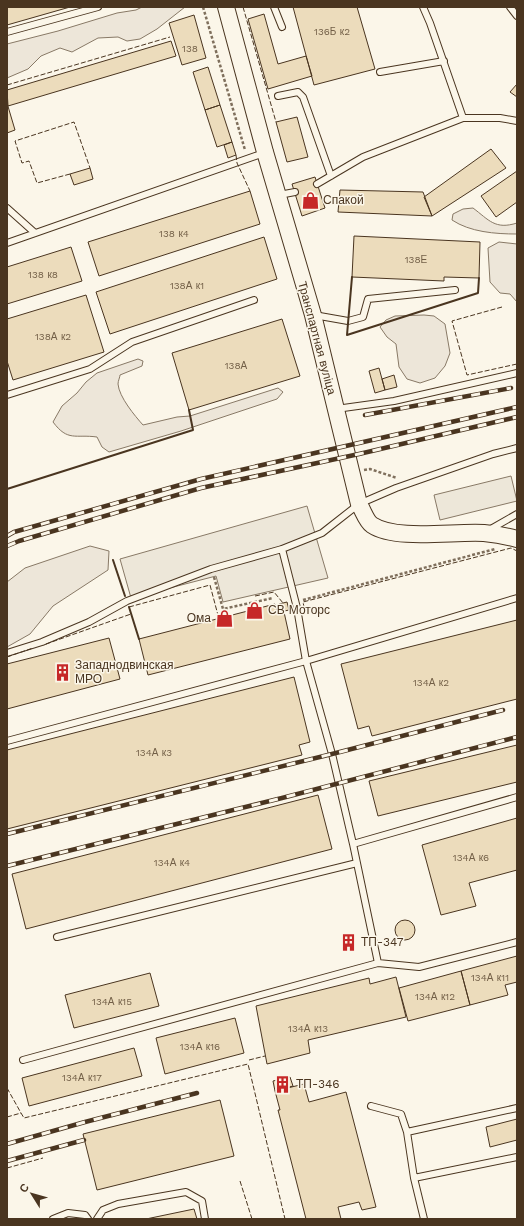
<svg xmlns="http://www.w3.org/2000/svg" width="524" height="1226" font-family="'Work Sans',sans-serif">
  <style>
    .green { fill: #ede6d9; stroke: #887966 }
    .parking { fill: #ede7d9; stroke: #887966 }
    .building { fill: #ecdcbc; stroke: #4a3520 }
    .lines { fill: none; stroke-linecap: round; stroke-linejoin: round }
    .service-casing { stroke: #4a3520; stroke-width: 8 }
    .secondary-casing { stroke: #4a3520; stroke-width: 18 }
    .path { stroke: #7f6f5c; stroke-width: 2.5; stroke-dasharray: 3 2; stroke-linecap: butt }
    .service { stroke: #fbf6e9; stroke-width: 6 }
    .secondary { stroke: #fbf6e9; stroke-width: 16 }
    .rail-casing { stroke: #4a3520; stroke-width: 4.5 }
    .rail { stroke: #fbf6e9; stroke-width: 3; stroke-dasharray: 9; stroke-linecap: butt }
    .fence { stroke: #4a3520; stroke-width: 1; stroke-dasharray: 5 2; stroke-linecap: butt }
    .wall { stroke: #4a3520; stroke-width: 2 }
    .labels { text-anchor: middle; dominant-baseline: central; stroke-width: 3; stroke-linejoin: round; paint-order: stroke }
    .number-label { font-size: 10px; fill: #725f47 }
    .poi-label { font-size: 12px; fill: #4a3520; stroke: #fbf6e9; text-anchor: start }
    .street-label { font-size: 12px; fill: #4a3520; stroke: #fbf6e9 }
  </style>
  <rect width="100%" height="100%" fill="#fbf6e9"/>
  <path class="green" d="M142,7H185L157,29L140,39L127,41L118,37L98,38L72,52L60,48L41,56L28,69L7,78V44L58,31L117,13L136,10Z
    M473,208C489,220 495,230 517,223V234C495,234 470,232 452,220L453,214L463,209Z
    M499,242L517,244V302L510,294L500,293L490,282L488,248Z
    M424,315L434,316L445,324L450,353L445,366L435,378L420,383L407,379L399,367L396,344L387,337L380,327L386,320L395,316Z
    M138,359L143,361L142,366L120,375C120,377 118,381 118,384C119,397 135,416 143,425L177,417L190,416L278,388L283,392L277,399L181,431L109,452L102,447L97,437C75,434 68,442 53,422L62,406L77,393L86,382L97,373Z
    M90,546L109,551L108,570L53,606L30,634L7,647V582L25,568Z"/>
  <path class="parking" d="M511,476L517,501L440,520L434,495Z
    M307,506L328,578L223,602L216,576L131,598L120,559Z"/>
  <path class="building" d="M7,7H70L7,25Z
    M293,7H357L375,69L314,85Z
    M264,14L278,64L306,56L312,76L268,89L248,19Z
    M194,15L206,58L182,65L169,23Z
    M171,41L176,56L8,106L7,90Z
    M208,67L220,105L205,110L193,72Z
    M517,84V97L510,92Z
    M7,103L15,130L7,133Z
    M220,105L232,142L217,147L205,110Z
    M297,117L308,157L287,162L276,122Z
    M232,142L236,155L228,158L224,145Z
    M491,149L506,168L432,216L424,197Z
    M90,168L93,179L74,185L70,174Z
    M517,171V202L496,217L481,196Z
    M315,177L325,208L302,216L292,184Z
    M340,190L423,192L432,216L338,212Z
    M250,191L260,224L99,276L88,242Z
    M354,236L480,242L479,278L444,277V281L352,277Z
    M264,237L277,279L110,334L96,292Z
    M71,247L82,281L7,304V267Z
    M86,295L104,352L13,380L7,361V319Z
    M282,319L300,376L189,410L172,353Z
    M379,368L385,390L375,393L369,371Z
    M394,375L397,387L385,390L382,379Z
    M287,602L289,610L280,612L279,604Z
    M275,604L278,614L284,612L290,639L148,675L139,639Z
    M517,620V699L372,736L369,726L358,729L341,664Z
    M109,638L120,679L7,709V664Z
    M294,677L310,742L299,745L302,755L7,829V750Z
    M517,745V782L378,816L369,781Z
    M318,795L332,849L26,929L12,874Z
    M517,818V870L469,883L476,906L441,915L422,845Z
    M395 930a10 10 0 1 1 20 0a10 10 0 1 1-20 0Z
    M350,937L353,945L346,947L343,939Z
    M517,956V982L505,985L508,995L470,1005L461,971Z
    M461,971L470,1005L408,1021L399,988Z
    M150,973L159,1006L74,1028L65,995Z
    M396,977L406,1017L308,1040L310,1053L267,1064L256,1006L369,978L370,984Z
    M235,1018L244,1053L165,1074L156,1038Z
    M134,1048L142,1076L29,1106L22,1078Z
    M290,1077L293,1086L275,1091L273,1081Z
    M304,1084L309,1102L346,1092L376,1207L362,1210L359,1202L338,1207L341,1219H306L278,1110H280L275,1091Z
    M220,1100L234,1156L97,1190L83,1134Z
    M517,1119V1140L490,1147L486,1127Z
    M194,1209L197,1219H146Z"/>
  <g class="lines">
    <defs>
      <path id="service" d="M274,7L282,27
        M423,7L430,23L463,118
        M510,7L517,16
        M7,32L98,7
        M380,72L444,61
        M278,96L298,92L303,97L331,176
        M317,184L363,157L463,118H500L517,121
        M279,195L295,192
        M7,208L35,233
        M7,243L264,153
        M314,315L348,321L363,317L368,299L455,290
        M7,395L90,369L132,342L254,300
        M336,409L394,401L517,373
        M489,530L517,514
        M282,549L297,608L306,661L332,754L353,844L517,797
        M7,653L42,642L89,622L127,601L211,569L282,549L322,533L359,504L396,488L493,454L517,448
        M7,741L306,661L517,598
        M353,844L378,963
        M57,937L357,863
        M23,1060L378,963L419,967L517,942
        M371,1106L401,1114L407,1132L414,1178L424,1219
        M407,1132L517,1108
        M414,1178L517,1157
        M53,1219L68,1213L85,1215L88,1219
        M97,1219L103,1210L118,1204L186,1192L202,1201L205,1219"/>
      <path id="secondary" d="M226,7L265,152L313,315L359,504C363,510 366,521 372,525C396,541 454,531 484,533C495,534 506,536 517,539"/>
    </defs>
    <use href="#service" class="service-casing"/>
    <use href="#secondary" class="secondary-casing"/>
    <path class="path" d="M203,7L245,150
      M364,470L370,469L397,478
      M214,577L223,609L273,598
      M303,600L495,549"/>
    <use href="#service" class="service"/>
    <use href="#secondary" class="secondary"/>
    <defs>
      <path id="rail" d="M365,415L511,388
        M7,536L14,532L201,479L517,407
        M7,546L19,541L201,488L359,454L517,417
        M7,834L332,754L503,710
        M7,866L282,798L517,737
        M7,1144L85,1122L197,1093
        M7,1161L84,1140"/>
    </defs>
    <use href="#rail" class="rail-casing"/>
    <use href="#rail" class="rail"/>
    <path class="fence" d="M243,7L276,122
      M7,85L170,37
      M236,155L237,163L250,191
      M70,174L37,183L29,161L22,163L15,141L74,122L90,168
      M502,307L452,321L467,375L517,364
      M255,596L274,592L283,603
      M129,607L210,585L219,619
      M289,610L304,607L303,602L511,548L517,551
      M46,644L131,614
      M7,657L33,648
      M249,1060L265,1056
      M7,1088L21,1113
      M7,1117L21,1113L24,1118L248,1064L285,1219
      M7,1168L43,1158
      M240,1181L252,1219"/>
    <path class="wall" d="M352,277L347,335L478,293L479,278
      M7,489L193,430L189,410
      M113,560L125,596
      M129,607L139,639"/>
  </g>
  <defs>
    <symbol id="shop-bare" viewBox="-9 -9 18 18"><path d="M-5-2.5h2.3a2.7 3.5 0 0 1 5.4 0H5L5.5 6h-11ZM-1.5-2.5h3a1.5 2.3 0 0 0-3 0Z" fill="#c62828" stroke="#fbf6e9" stroke-width="2.5" paint-order="stroke"/></symbol>
    <symbol id="building-bare" viewBox="-9 -9 18 18"><path d="M-4-6H4V6H1V3H-1V6H-4ZM-2.5-4.3h1.7v1.8h-1.7ZM.8-4.3h1.7v1.8H.8ZM-2.5-1h1.7V.8h-1.7ZM.8-1h1.7V.8H.8Z" fill="#c62828" stroke="#fbf6e9" stroke-width="2.5" paint-order="stroke"/></symbol>
  </defs>
  <g fill-rule="evenodd">
    <use href="#shop-bare" x="298" y="188" width="25" height="25"/>
    <use href="#shop-bare" x="242" y="598" width="25" height="25"/>
    <use href="#shop-bare" x="212" y="606" width="25" height="25"/>
    <use href="#building-bare" x="50" y="660" width="25" height="25"/>
    <use href="#building-bare" x="336" y="930" width="25" height="25"/>
    <use href="#building-bare" x="270" y="1072" width="25" height="25"/>
  </g>
  <g class="labels">
    <g class="number-label">
      <text x="332" y="31">136Б к2</text>
      <text x="190" y="48">138</text>
      <text x="174" y="233">138 к4</text>
      <text x="416" y="259">138Е</text>
      <text x="43" y="274">138 к8</text>
      <text x="187" y="285">138А к1</text>
      <text x="53" y="336">138А к2</text>
      <text x="236" y="365">138А</text>
      <text x="431" y="682">134А к2</text>
      <text x="154" y="752">134А к3</text>
      <text x="471" y="857">134А к6</text>
      <text x="172" y="862">134А к4</text>
      <text x="490" y="977">134А к11</text>
      <text x="435" y="996">134А к12</text>
      <text x="112" y="1001">134А к15</text>
      <text x="308" y="1028">134А к13</text>
      <text x="200" y="1046">134А к16</text>
      <text x="82" y="1077">134А к17</text>
    </g>
    <g class="poi-label">
      <text x="323" y="200">Спакой</text>
      <text x="268" y="610">СВ Моторс</text>
      <text x="211" y="618" text-anchor="end">Ома</text>
      <text x="75" y="665">Западнодвинская<tspan x="75" dy="14">МРО</tspan></text>
      <text x="361" y="942">ТП-347</text>
      <text x="296" y="1084">ТП-346</text>
    </g>
    <g class="street-label">
      <text transform="translate(317 338) rotate(75)">Транспартная вуліца</text>
    </g>
  </g>
  <rect width="524" height="1226" fill="none" stroke="#4a3520" stroke-width="16"/>
  <g transform="translate(32 1194) rotate(307)" stroke="#fbf6e9" stroke-width="3" paint-order="stroke">
  <path d="M0-3L7 15L0 10L-7 15Z" fill="#4a3520"/>
  <text y="-6" font-size="11" font-weight="bold" text-anchor="middle" fill="#4a3520">С</text>
  </g>
</svg>
